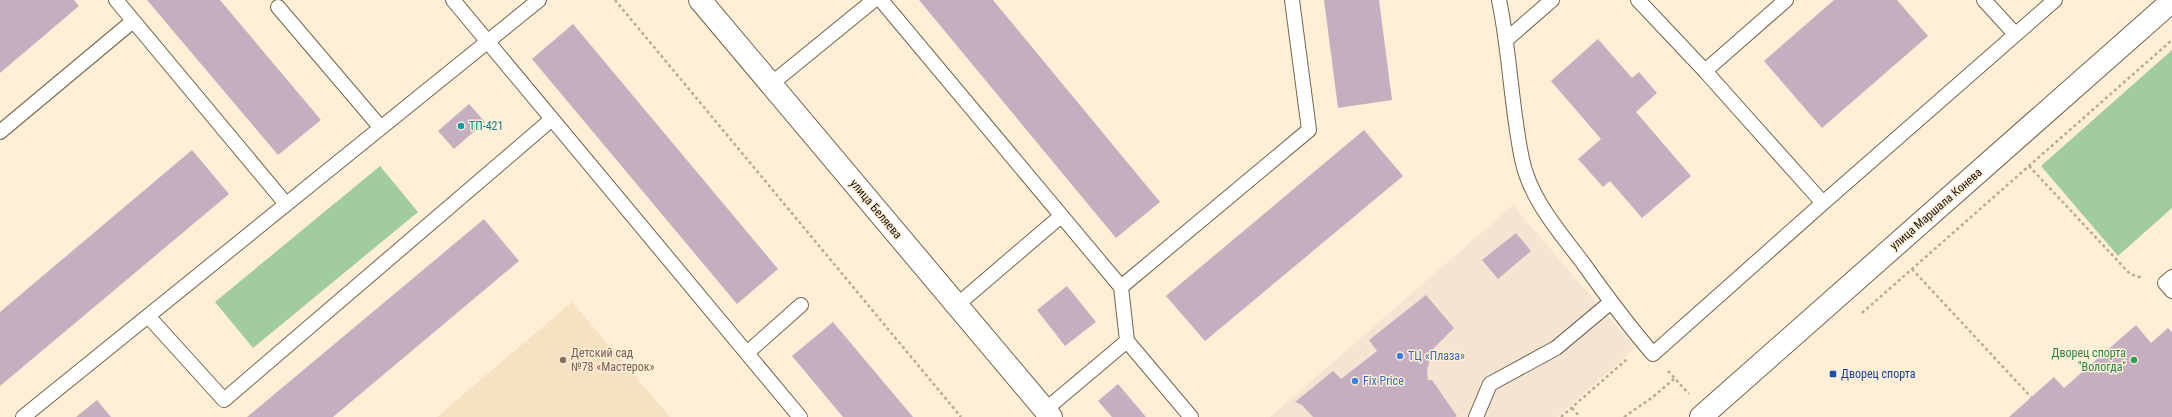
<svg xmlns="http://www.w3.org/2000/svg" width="2172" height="417" font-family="'Roboto Condensed',sans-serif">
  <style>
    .commercial { fill: #f5e4d2 }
    .built { fill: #f6e2c3 }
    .green { fill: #a1cc9e }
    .building { fill: #c5aec0 }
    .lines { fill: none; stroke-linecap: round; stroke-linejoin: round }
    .lane-casing { stroke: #71644e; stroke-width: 16 }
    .secondary-casing { stroke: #71644e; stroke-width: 24 }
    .path { stroke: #b7ab97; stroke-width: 2.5; stroke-dasharray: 3 3; stroke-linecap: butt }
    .lane { stroke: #fff; stroke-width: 14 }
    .secondary { stroke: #fff; stroke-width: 22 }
    .culture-dot { fill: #0f9aa8; stroke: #feefd6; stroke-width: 1.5 }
    .shop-dot { fill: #3f7fe0; stroke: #feefd6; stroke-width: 1.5 }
    .education-dot { fill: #8d6e63; stroke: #feefd6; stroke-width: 1.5 }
    .leisure-dot { fill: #2e9e5b; stroke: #feefd6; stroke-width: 1.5 }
    .transit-dot { fill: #1a4fb4; stroke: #feefd6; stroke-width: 1.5 }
    .labels { text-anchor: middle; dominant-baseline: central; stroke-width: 3; stroke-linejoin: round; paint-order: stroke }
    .culture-label { font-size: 12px; fill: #0d838f; stroke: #feefd6; text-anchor: start }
    .street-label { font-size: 12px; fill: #1a150c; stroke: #feefd6 }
    .education-label { font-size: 12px; fill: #785e54; stroke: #feefd6; text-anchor: start }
    .leisure-label { font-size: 12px; fill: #27864d; stroke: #feefd6; text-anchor: end }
    .shop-label { font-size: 12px; fill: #366cbe; stroke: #feefd6; text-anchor: start }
    .transit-label { font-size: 12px; fill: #164399; stroke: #feefd6; text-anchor: start }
  </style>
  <rect width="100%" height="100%" fill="#feefd6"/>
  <path class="commercial" d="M1513,205L1635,348L1557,417H1270Z"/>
  <path class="built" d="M572,302L670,417H437Z"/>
  <path class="green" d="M2172,50V208L2118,256L2041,166Z
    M380,166L418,212L253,348L215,302Z"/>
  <path class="building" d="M0,0H74L79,6L0,73Z
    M147,0H220L321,120L278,155Z
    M919,0H993L1160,202L1116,238Z
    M1324,0H1379L1392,100L1338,108Z
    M1834,0H1897L1928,36L1822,128L1764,61Z
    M573,24L778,269L737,304L532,59Z
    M1598,39L1632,78L1639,72L1657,93L1636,112L1691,176L1642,218L1610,181L1603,187L1578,159L1601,139L1551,81Z
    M469,104L485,122L454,149L438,131Z
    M1364,130L1403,176L1205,341L1166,296Z
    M192,150L229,194L0,386V312Z
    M484,219L519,261L333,417H247Z
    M1516,233L1531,251L1498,279L1482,260Z
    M1067,286L1096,322L1065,346L1037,310Z
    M1426,295L1454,328L1433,349L1427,370L1428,380H1432L1457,416L1455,417H1313L1302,405L1295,402L1333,371L1341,379L1377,351L1369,340Z
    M833,322L913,417H843L792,356Z
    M2136,325L2151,343L2168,328L2172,332V417H2009L2054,377L2064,388Z
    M1118,384L1146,417H1112L1098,401Z
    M97,400L111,417H76Z"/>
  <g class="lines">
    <defs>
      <path id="lane" d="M116,0L286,204
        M453,0L800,417
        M881,0L1121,287L1127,341L1191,417
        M1499,0C1510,52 1511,107 1522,159C1530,199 1559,231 1583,263C1605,294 1628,325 1653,354L1823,203
        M1638,0L1705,71
        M1786,0L1705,71L1823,203L2055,0
        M1984,0L2015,34
        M278,7L381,128
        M1506,40L1552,0
        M771,84L874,0
        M0,132L133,21
        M2172,277L2165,283L2172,291
        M1121,287L1309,130L1292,0
        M957,305L1061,216
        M148,316L224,400L552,119
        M747,353L801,305
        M1045,410L1127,341
        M23,417L539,0
        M1476,417L1490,384L1556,348L1611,302"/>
      <path id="secondary" d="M700,0L1051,417
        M1701,417L2172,1"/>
    </defs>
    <use href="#lane" class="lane-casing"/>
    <use href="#secondary" class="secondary-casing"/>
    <path class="path" d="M615,0L961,417
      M2029,166L2130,274L2143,278
      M1912,269L2031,397
      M1862,313L2172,40
      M1668,371L1689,394
      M1572,408L1580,417
      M1561,417L1627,359
      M1624,417L1653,397L1675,378"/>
    <use href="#lane" class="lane"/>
    <use href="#secondary" class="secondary"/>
  </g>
  <circle class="culture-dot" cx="461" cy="126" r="4"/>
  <g class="shop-dot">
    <circle cx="1400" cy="356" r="4"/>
    <circle cx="1355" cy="381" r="4"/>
  </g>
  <circle class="education-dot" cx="563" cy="360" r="4"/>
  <circle class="leisure-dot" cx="2134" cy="360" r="4"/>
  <rect class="transit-dot" x="1829" y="370" width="8" height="8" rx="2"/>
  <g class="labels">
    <g class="culture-label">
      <text x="469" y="126">ТП-421</text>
    </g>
    <g class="street-label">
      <text transform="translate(876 209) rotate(50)">улица Беляева</text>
      <text transform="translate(1936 209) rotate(-41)">улица Маршала Конева</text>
    </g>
    <g class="education-label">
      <text x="571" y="353">Детский сад<tspan x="571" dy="14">№78 «Мастерок»</tspan></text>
    </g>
    <g class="leisure-label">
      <text x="2126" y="353">Дворец спорта<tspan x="2126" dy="14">"Вологда"</tspan></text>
    </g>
    <g class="shop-label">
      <text x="1408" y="356">ТЦ «Плаза»</text>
      <text x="1363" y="381">Fix Price</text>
    </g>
    <g class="transit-label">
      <text x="1841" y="374">Дворец спорта</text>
    </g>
  </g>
</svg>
